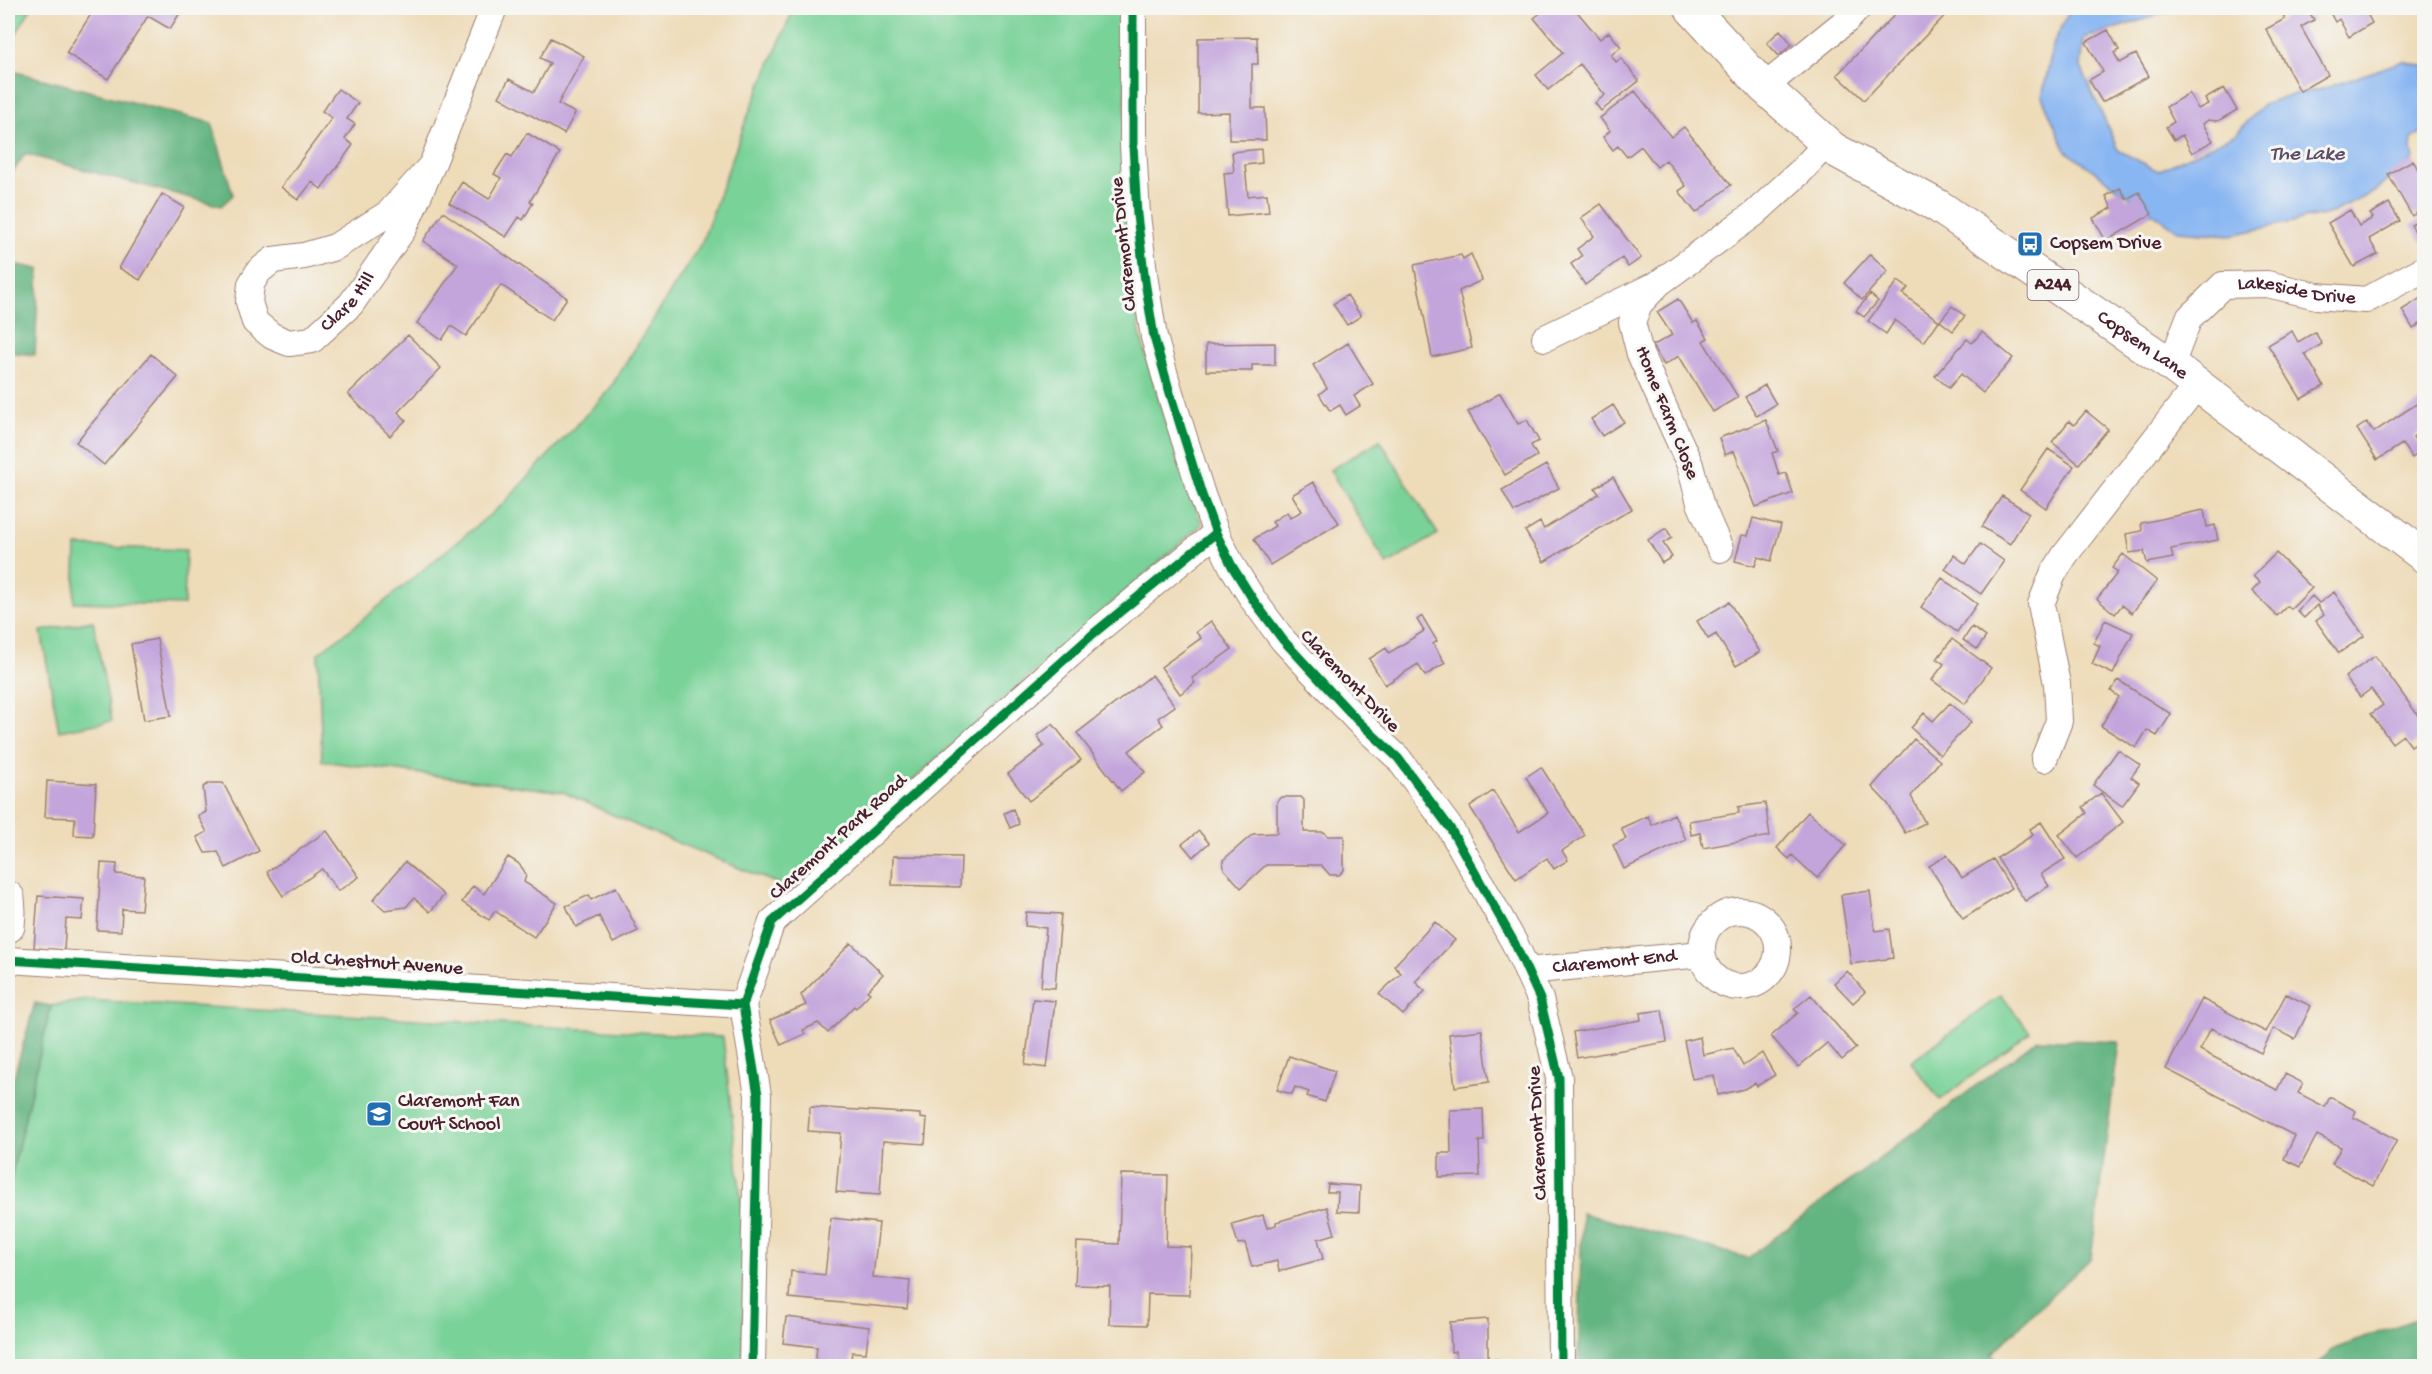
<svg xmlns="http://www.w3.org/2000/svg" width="2432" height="1374" font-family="'Gochi Hand',sans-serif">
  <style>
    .built { fill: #e7d2ef }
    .green { fill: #79d298; stroke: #627862; stroke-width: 1.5 }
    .forest { fill: #62b480; stroke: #566a56; stroke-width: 1.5 }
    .water { fill: #88b6f2; stroke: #696a8e; stroke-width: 1.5 }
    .building { fill: #c3a5dc }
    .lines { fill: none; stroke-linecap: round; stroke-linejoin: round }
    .minor-casing { stroke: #9c7e72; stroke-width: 28 }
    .primary-casing { stroke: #9c7e72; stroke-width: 35 }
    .minor { stroke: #fff; stroke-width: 26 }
    .primary { stroke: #fff; stroke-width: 33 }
    .cycleway-casing { stroke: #f6f6f2; stroke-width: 13 }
    .cycleway { stroke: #00873e; stroke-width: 9 }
    .labels { text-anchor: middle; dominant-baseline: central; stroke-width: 6; stroke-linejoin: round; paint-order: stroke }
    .shield { fill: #f6f6f2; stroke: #7e6067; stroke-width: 1.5 }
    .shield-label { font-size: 18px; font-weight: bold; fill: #4a1f2b }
    .street-label { font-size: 20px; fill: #4a1f2b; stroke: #f6f6f2 }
    .poi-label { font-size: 20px; fill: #4a1f2b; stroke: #f6f6f2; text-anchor: start }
    .water-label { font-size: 21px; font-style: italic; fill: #5d4c67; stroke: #f6f6f2 }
  </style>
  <rect width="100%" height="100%" fill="#f6f6f2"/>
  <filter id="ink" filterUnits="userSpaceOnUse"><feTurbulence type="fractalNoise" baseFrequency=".0167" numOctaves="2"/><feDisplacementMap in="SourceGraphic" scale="12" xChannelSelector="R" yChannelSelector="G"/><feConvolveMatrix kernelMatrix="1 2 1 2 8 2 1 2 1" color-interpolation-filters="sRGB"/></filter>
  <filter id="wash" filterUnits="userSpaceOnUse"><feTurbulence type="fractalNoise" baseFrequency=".008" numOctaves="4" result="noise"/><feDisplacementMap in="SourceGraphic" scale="24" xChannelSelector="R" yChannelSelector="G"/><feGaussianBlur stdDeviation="1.35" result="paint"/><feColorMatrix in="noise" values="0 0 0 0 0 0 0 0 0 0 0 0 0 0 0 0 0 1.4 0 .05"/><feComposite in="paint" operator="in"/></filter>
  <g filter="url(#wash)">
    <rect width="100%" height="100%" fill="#eedcb9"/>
    <path class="built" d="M1022,1358L1130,1366H1021Z"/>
    <path class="green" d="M8,8H31L8,48Z
      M794,8H1124L1127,212L1140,334L1164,418L1202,524L977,722L793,890L644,829L563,792L322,761L318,653L351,629L503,504L609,390L702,242L746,120Z
      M1380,440L1438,534L1387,565L1330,470Z
      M76,546L186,550L184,605L74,602Z
      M93,621L112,721L59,731L41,631Z
      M2001,995L2030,1032L1940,1100L1911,1062Z
      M87,1000L723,1037L744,1225L743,1366H8V1190L51,1006Z"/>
    <path class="forest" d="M8,70L212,123L233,195L221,206L25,154L8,179Z
      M8,263L39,269L35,355L8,352Z
      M35,1003L51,1006L8,1190V1097Z
      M2038,1039L2119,1042L2091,1258L1991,1354L2007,1366H1578L1582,1213L1748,1258Z
      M2424,1316V1366H2316L2334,1349Z"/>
    <path class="water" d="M2071,8H2181L2084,38L2081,67L2118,150L2158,171L2236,134L2263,105L2292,95L2323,89L2403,61L2424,66V130L2412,139L2411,149L2414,158L2374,192L2332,213L2232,235L2178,231L2066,151L2042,97L2054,42Z"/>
    <g id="blocks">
      <path class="building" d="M95,8H183L170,29L148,16L108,79L66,53Z
        M1547,8H1574L1600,39L1609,32L1621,47L1611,55L1616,62L1621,58L1639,81L1601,111L1595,103L1605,95L1580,64L1548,90L1536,75L1563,53L1534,18Z
        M1901,8H1952L1864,100L1837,75Z
        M2279,8H2307L2314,20L2301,27L2328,75L2300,91L2266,29L2285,19Z
        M2330,8H2364L2372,23L2349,37L2339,19L2335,22L2328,9Z
        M1780,30L1792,44L1779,56L1767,43Z
        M2108,30L2119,50L2114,53L2120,63L2136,54L2149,76L2102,102L2089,80L2103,72L2086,42Z
        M1257,37L1258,64H1252V108H1265L1266,140H1229V112L1198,113V38Z
        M551,38L584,56L558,104L575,113L564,134L499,97L509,79L534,92L550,63L540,58Z
        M2224,88L2237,110L2218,121L2208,120L2203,124L2213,141L2192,153L2182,135L2174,140L2166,127L2174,122L2166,107L2189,93L2198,109L2208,104L2205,99Z
        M338,89L358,103L347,119L355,124L345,139L353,145L321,189L312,182L298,200L281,187L332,118L322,111Z
        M1635,91L1671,137L1684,127L1731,185L1696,213L1679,191L1686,186L1666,160L1657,167L1641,146L1627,157L1618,146L1613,150L1603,137L1610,131L1600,118Z
        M527,133L560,153L530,201L533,203L523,220L519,217L506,237L449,203L462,182L489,199L501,178L494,174L507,154L512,157Z
        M1261,149L1262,163L1245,165L1248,196L1267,194L1269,212L1228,216L1224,173L1234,172L1232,152Z
        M2413,160L2424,181V203L2422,205L2424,210V242L2422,243L2411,225L2420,220L2416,213L2412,216L2388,174Z
        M2120,188L2127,199L2139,192L2152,214L2106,241L2093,218L2112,208L2106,196Z
        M162,194L184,207L140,280L119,268Z
        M2389,203L2400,221L2369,239L2378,254L2354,267L2328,223L2350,210L2359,226L2373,218L2370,214Z
        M1601,204L1641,258L1628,267L1622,258L1585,285L1571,264L1582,256L1577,249L1594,236L1581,218Z
        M443,212L567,298L552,320L501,285L466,336L451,326L442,340L417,323L458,264L423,241Z
        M1471,254L1482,280L1459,291L1472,348L1432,357L1414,265L1461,255L1463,259Z
        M1870,254L1888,271L1862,300L1844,283Z
        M1898,281L1908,288L1903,294L1939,321L1924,342L1895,320L1886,334L1868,321Z
        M1870,294L1878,301L1864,317L1856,311Z
        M1347,295L1361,316L1347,325L1333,304Z
        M2424,296V321L2413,329L2402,310Z
        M1678,299L1693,323L1697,321L1708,338L1703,341L1738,397L1713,412L1679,356L1664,365L1652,346L1672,335L1657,312Z
        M1952,306L1965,316L1953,331L1940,321Z
        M2292,331L2298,342L2315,332L2322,344L2305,354L2324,386L2301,399L2268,345Z
        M1982,332L2013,358L1983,393L1961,374L1949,388L1935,376L1967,339L1972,343Z
        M408,335L441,368L398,412L406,420L390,436L348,394Z
        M1275,343V365H1252V371H1206V344Z
        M1348,343L1373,384L1354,396L1360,406L1346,415L1340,405L1330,411L1319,394L1327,388L1313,365Z
        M151,354L178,377L104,465L76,442Z
        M1765,385L1776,404L1757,416L1745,397Z
        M1500,393L1518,424L1527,420L1539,441L1531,445L1537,456L1505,475L1468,412Z
        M2424,399V429L2413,437L2423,451L2412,458L2402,444L2377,460L2357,429L2367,422L2374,432Z
        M1613,405L1624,422L1602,436L1591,419Z
        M2086,411L2108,429L2079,464L2052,442L2069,421L2074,425Z
        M1766,420L1778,451L1772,453L1779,475L1786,473L1793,493L1756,507L1734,451L1725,455L1719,438Z
        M2048,449L2074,466L2046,508L2020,490Z
        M1546,465L1559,488L1514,512L1502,490Z
        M1613,477L1632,509L1544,562L1525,531L1540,522L1544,529L1599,494L1595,488Z
        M1313,482L1339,523L1270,565L1254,539L1275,526L1272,522L1287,512L1290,518L1302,511L1292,495Z
        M2002,496L2029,513L2010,544L1982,527Z
        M2204,510L2207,527L2215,525L2218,540L2171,549L2173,558L2147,563L2144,551L2129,553L2126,534L2142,531L2141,523Z
        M1753,518L1781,525L1771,561L1758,557L1755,566L1735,561L1742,535L1748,536Z
        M1666,528L1672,538L1663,543L1672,557L1662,563L1648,540Z
        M1980,544L2004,561L1981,594L1945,569L1954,555L1966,564Z
        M2276,553L2312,588L2291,609L2287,606L2277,616L2252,591L2260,583L2253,576Z
        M2123,554L2157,581L2132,613L2122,605L2115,614L2097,599L2118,572L2112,568Z
        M1942,578L1977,604L1957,632L1921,607Z
        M2334,592L2364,636L2339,653L2316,621L2324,615L2317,605L2304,618L2297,611L2312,596L2319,603Z
        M1729,602L1760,652L1736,666L1716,634L1708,639L1697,621Z
        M1422,616L1437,641L1433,644L1445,663L1425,676L1418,664L1385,685L1369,659L1386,648L1389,653L1424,631L1417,620Z
        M2105,620L2133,633L2113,674L2092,664L2100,646L2094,643Z
        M1211,621L1232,649L1192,678L1195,683L1180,694L1161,667L1201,638L1196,632Z
        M1972,627L1986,637L1977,649L1963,640Z
        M157,639L171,716L144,720L131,644Z
        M1952,639L1991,668L1965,704L1932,680L1944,664L1937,659Z
        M2375,656L2424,724V737L2411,746L2403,735L2392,743L2371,714L2383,705L2371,689L2360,697L2345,677Z
        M1152,675L1175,706L1158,718L1163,725L1129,751L1145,772L1121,791L1077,733Z
        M2118,680L2171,714L2157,736L2147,730L2136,748L2101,726L2119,697L2111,691Z
        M1950,703L1971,722L1940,755L1911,728L1924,713L1933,721Z
        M1053,724L1081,760L1029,801L1008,774L1044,746L1037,736Z
        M1914,739L1940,761L1911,796L1925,823L1905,833L1888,804L1872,787Z
        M2118,750L2140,765L2131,777L2139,783L2122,806L2093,785Z
        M1541,767L1585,835L1562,851L1568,860L1554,869L1547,858L1516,879L1470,807L1493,791L1519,832L1548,813L1526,777Z
        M47,781L96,784L93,836L74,835L75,818L45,817Z
        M210,783H223L259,851L226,868L218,852L205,853L197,837L207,832L198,816L206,812L203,787Z
        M2101,793L2123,822L2077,858L2059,835L2087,813L2083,807Z
        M1281,797H1301L1304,800V832H1324L1328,836H1344V870L1339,875H1330L1321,865H1266L1241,888L1224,869L1223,860L1253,834L1277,833V801Z
        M1765,803L1770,836L1703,848L1700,833L1691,835L1689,821L1739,813L1738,807Z
        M1013,809L1019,824L1010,828L1004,813Z
        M1808,812L1846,845L1817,878L1792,855L1789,859L1777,848Z
        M1674,814L1686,840L1624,869L1613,845L1626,839L1621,828L1648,816L1652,825Z
        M2041,822L2065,859L2041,874L2049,886L2025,901L1997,858L2033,835L2030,829Z
        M327,831L359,877L338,891L322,869L283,896L267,872Z
        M1199,831L1209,843L1193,857L1182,844Z
        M1947,855L1962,878L1993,859L2011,888L1963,919L1929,866Z
        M893,856L961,857L960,887L892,885Z
        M508,857L518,863L523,869L526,875L524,882L557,903L534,937L495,911L489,920L462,902L473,886L484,894Z
        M405,862L444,895L430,912L414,898L406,907L385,910L373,900Z
        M101,863L117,864L116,874L144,876L141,910L122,909L121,931L97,930Z
        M616,887L638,931L613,943L599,916L576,927L566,906L589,895L591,900Z
        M1870,891L1875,931L1889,929L1893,958L1851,964L1841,895Z
        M38,896L84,899L82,920L66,919L64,950L34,948Z
        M1026,912L1061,914L1055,988L1041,987L1046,928L1025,926Z
        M1435,922L1455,940L1415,982L1425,991L1403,1015L1379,994L1401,973L1394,966Z
        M851,943L883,974L867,991L870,993L856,1008L854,1006L828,1033L818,1023L803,1030L805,1034L781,1045L770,1020L806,1005L801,995Z
        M1847,971L1865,992L1853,1003L1834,983Z
        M2286,994L2311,1006L2295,1039L2274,1028L2261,1053L2211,1028L2200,1050L2277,1090L2285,1074L2303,1083L2298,1093L2325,1107L2330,1097L2356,1111L2353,1117L2397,1140L2373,1186L2332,1164L2341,1147L2317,1135L2300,1167L2284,1159L2295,1136L2166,1069L2202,999L2266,1032Z
        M1811,995L1856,1048L1842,1060L1827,1043L1798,1067L1771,1036L1798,1013L1794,1009Z
        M1033,999L1055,1001L1047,1068L1025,1065Z
        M1662,1010L1667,1042L1577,1058L1573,1032L1641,1020L1640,1013Z
        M1482,1030L1489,1082L1455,1087L1449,1034Z
        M1700,1037L1703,1055L1733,1048L1743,1066L1762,1053L1775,1075L1757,1086L1755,1083L1744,1089L1718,1095L1714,1075L1692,1079L1684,1041Z
        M1289,1056L1335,1071L1325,1102L1307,1096L1309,1092L1295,1087L1292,1094L1277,1090Z
        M810,1107L920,1114V1118L927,1119L925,1144L883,1141L880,1195L836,1192L841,1133L808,1131Z
        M1483,1109L1484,1141H1479L1480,1176L1439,1177V1153H1451L1450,1110Z
        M1121,1174L1168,1175L1166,1246L1191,1247L1189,1295L1148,1294L1147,1325L1109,1324L1110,1286L1075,1285L1077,1242L1119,1244Z
        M1328,1184L1360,1186L1359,1212L1337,1211L1338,1192H1327Z
        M1327,1207L1335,1234L1318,1239L1323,1259L1279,1271L1277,1261L1252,1267L1245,1243L1238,1244L1232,1224L1263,1215L1267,1228L1276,1225V1222Z
        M831,1218L879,1223L873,1277L910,1281L907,1309L789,1298L791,1271L825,1275Z
        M786,1317L869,1327L866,1353L852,1352L850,1366H815L817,1347L783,1343Z
        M1488,1319V1359H1499V1366H1456V1351L1451,1352L1450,1322Z"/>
    </g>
  </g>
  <g filter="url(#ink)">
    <use href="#blocks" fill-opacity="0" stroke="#9c7e72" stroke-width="1.5"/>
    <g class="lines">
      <defs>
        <g id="minor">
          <path d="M1133,8V145L1137,215L1145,281L1154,337L1170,393L1202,495L1216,533L1232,566L1254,601L1283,640L1357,720L1398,758L1450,828L1515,944L1540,999L1559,1078L1561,1366"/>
          <path d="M1764,87L1847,20L1858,8"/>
          <path id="s1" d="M432,165L389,213L335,247L304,256L273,260L259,271L251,284L249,302L255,322L272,336L289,343L312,340L351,304L404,228L432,165L494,8"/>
          <path d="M1545,338L1651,287"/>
          <path id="s2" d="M2171,365L2189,318L2223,285L2267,284L2317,296L2366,300L2424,269"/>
          <path d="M1720,549L1700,503L1690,465L1640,354L1632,322L1639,304L1659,283L1754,214L1800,172L1827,143"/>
          <path d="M2044,759L2059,721L2057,684L2041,604L2053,574L2065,555L2197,385"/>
          <circle cx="1740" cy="949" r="38"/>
          <path d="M8,960L743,1005"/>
          <path id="s3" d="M1527,971L1702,954"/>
          <path d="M752,1366L758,1095L743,1005L772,922L1093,634L1216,533"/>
        </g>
        <g id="primary">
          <path id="s4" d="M1691,8L1764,87L1833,149L1938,206L2171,365L2424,556"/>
          <path d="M8,898L9,912L8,926"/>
        </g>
      </defs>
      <use href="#minor" class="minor-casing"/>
      <use href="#primary" class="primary-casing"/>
      <use href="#minor" class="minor"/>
      <use href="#primary" class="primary"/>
      <defs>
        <path id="cycleway" d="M1133,8V145L1137,215L1145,281L1154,337L1170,393L1202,495L1216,533L1232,566L1254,601L1283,640L1357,720L1398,758L1450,828L1515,944L1540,999L1559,1078L1561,1366
          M8,960L743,1005
          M752,1366L758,1095L743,1005L772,922L1093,634L1216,533"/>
      </defs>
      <use href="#cycleway" class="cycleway-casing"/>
      <use href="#cycleway" class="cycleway"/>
    </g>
  </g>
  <defs>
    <symbol id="bus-square" viewBox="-11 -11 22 22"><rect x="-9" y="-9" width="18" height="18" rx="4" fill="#1f6fb2" stroke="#f6f6f2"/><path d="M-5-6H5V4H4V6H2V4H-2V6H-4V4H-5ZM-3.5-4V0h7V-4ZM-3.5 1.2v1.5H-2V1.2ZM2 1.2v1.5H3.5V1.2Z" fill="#fff"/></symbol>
    <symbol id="school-square" viewBox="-11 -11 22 22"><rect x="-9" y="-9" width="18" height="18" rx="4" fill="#1f6fb2" stroke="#f6f6f2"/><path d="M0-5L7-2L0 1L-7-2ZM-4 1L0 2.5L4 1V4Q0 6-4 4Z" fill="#fff"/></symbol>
  </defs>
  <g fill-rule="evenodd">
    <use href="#bus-square" x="2015" y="229" width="30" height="30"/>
    <use href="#school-square" x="364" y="1099" width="30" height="30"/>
  </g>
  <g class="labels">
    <rect class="shield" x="2027.5" y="270" width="51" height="30" rx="4.5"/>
    <g class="shield-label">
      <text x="2053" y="285">A244</text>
    </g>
    <g class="street-label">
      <text transform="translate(1125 244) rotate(-96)">Claremont Drive</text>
      <text stroke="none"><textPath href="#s2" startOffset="172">Lakeside Drive</textPath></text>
      <text stroke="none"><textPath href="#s1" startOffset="380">Clare Hill</textPath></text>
      <text stroke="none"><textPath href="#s4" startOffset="567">Copsem Lane</textPath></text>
      <text transform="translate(1666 413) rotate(68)">Home Farm Close</text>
      <text transform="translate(1349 682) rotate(46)">Claremont Drive</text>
      <text transform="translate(839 838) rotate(-42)">Claremont Park Road</text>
      <text stroke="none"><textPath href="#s3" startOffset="88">Claremont End</textPath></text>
      <text transform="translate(377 964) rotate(4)">Old Chestnut Avenue</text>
      <text transform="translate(1539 1133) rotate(-93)">Claremont Drive</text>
    </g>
    <g class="poi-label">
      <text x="2050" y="244">Copsem Drive</text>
      <text x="398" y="1102">Claremont Fan<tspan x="398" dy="23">Court School</tspan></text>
    </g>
    <g class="water-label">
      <text x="2307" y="155">The Lake</text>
    </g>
  </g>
  <rect width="2432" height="1374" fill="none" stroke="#f6f6f2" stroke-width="30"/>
</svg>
